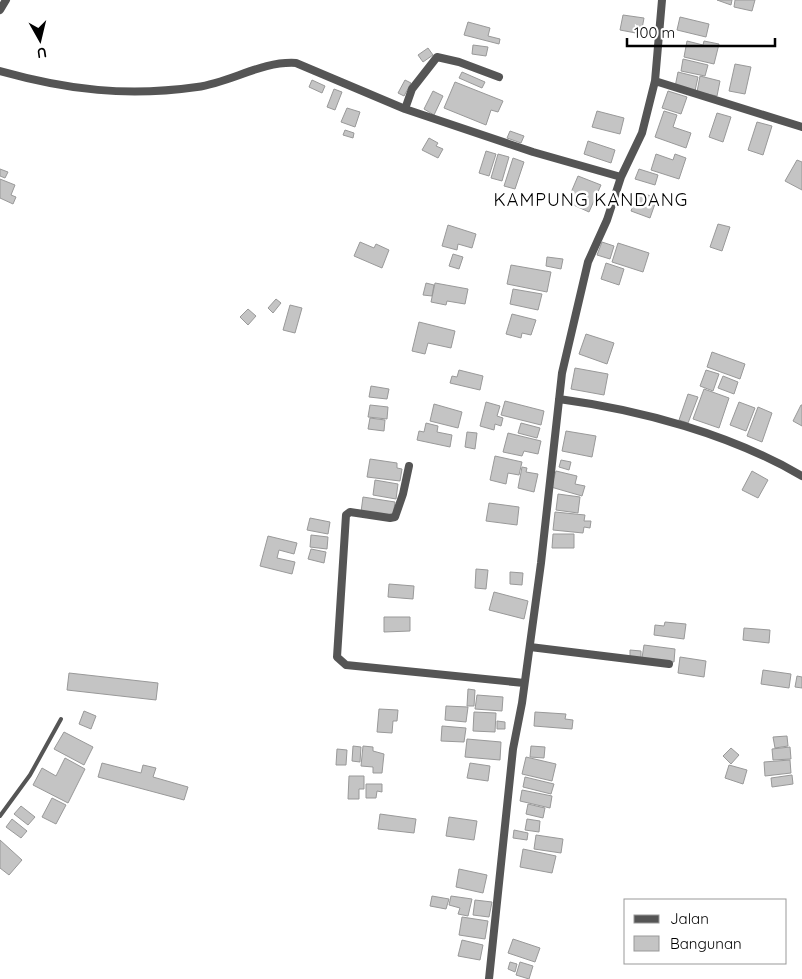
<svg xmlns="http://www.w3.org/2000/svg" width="802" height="979" font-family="Quicksand,sans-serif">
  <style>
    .building { fill: #c4c4c4; stroke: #999 }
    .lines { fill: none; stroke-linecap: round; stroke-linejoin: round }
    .lane { stroke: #555; stroke-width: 4 }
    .street { stroke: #555; stroke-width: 8 }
    .labels { text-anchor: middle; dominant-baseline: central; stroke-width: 5; stroke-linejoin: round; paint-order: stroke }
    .quarter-label { font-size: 18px; letter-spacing: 1px; fill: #000; stroke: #fff }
  </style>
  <rect width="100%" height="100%" fill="#fff"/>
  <path class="building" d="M717,0H732L731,5Z
    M735,0H755L752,11L734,7Z
    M623,15L644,18L641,34L620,30Z
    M680,17L709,24L706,37L677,30Z
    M468,22L490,28L488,36L500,39L499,44L464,35Z
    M687,41L703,45L704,41L719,44L714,64L684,57Z
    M473,45L488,47L486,56L472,54Z
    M428,48L433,55L423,62L418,55Z
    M683,59L708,65L705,76L681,71Z
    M735,64L751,67L745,94L729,91Z
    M462,72L485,82L482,88L459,78Z
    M678,72L698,77L695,91L675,87Z
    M700,76L720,81L717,96L697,92Z
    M312,80L325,86L322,93L309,87Z
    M405,80L411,83L404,96L398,93Z
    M455,82L503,101L498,112L491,110L486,125L444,108Z
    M334,89L342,92L335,110L327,107Z
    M433,91L443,96L434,115L424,109Z
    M668,91L687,97L681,114L662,108Z
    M347,108L360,112L355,127L341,122Z
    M597,111L624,118L620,134L592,127Z
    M664,111L677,115L673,127L691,133L686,148L655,137Z
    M717,113L731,117L723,142L709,137Z
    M757,122L772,126L763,155L748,150Z
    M345,130L354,133L353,138L343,135Z
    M510,131L524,136L521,143L507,138Z
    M429,138L438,143L436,146L443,149L438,158L422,150Z
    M588,141L615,150L611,163L584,154Z
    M486,151L496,154L489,176L479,173Z
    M498,154L509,157L502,181L491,178Z
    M656,154L673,160L675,154L686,158L679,179L651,170Z
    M513,158L524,162L515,189L504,186Z
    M797,160L802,162V190L785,181Z
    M0,169L8,172L5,178L0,176Z
    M639,169L658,175L655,185L635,179Z
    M578,176L601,185L589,212L567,202Z
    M0,179L15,185L11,195L16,197L13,204L0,198Z
    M638,192L657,198L650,218L631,211Z
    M718,224L730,227L722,251L710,247Z
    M448,225L476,234L472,248L458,244L457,250L442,246Z
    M360,242L374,248L376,244L389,250L382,268L354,256Z
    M602,242L614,246L610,259L597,255Z
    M618,243L649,253L643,272L612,262Z
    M453,254L463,257L459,269L449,266Z
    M547,257L563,259L561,269L546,266Z
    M606,263L624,269L619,285L601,279Z
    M511,265L551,272L547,292L507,284Z
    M426,283L434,285L432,296L423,295Z
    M435,283L468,289L465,304L447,301L446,305L431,302Z
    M513,289L542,294L538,310L510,304Z
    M276,299L281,303L273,313L268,308Z
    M290,305L302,308L295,333L283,330Z
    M248,309L256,316L248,325L240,317Z
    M512,314L536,320L531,335L522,333L521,338L506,334Z
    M419,322L455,331L451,348L428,343L425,354L412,351Z
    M586,334L614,343L607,364L579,354Z
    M712,352L745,364L740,379L707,367Z
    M575,368L608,374L604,395L571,389Z
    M459,370L483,376L480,390L450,383L452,376L457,377Z
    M706,370L719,374L713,391L700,386Z
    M723,376L738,382L734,394L718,388Z
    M371,386L389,389L387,399L369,397Z
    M704,389L729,398L719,428L693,419Z
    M688,394L698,397L688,423L679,420Z
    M505,401L544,411L541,425L501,415Z
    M486,402L500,406L497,416L503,418L501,426L495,424L494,430L480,426Z
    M739,402L755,408L746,431L730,425Z
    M434,404L462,412L458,428L430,421Z
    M370,405L388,407L387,419L368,417Z
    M801,405H802V426L793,421Z
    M758,407L772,413L762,442L747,436Z
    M370,418L385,420L384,431L368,429Z
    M426,423L438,426L437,432L452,435L450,447L417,440L419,431L424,432Z
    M521,423L540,428L537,438L518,433Z
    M566,431L596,436L592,457L562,451Z
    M467,432L477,433L475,449L465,447Z
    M508,433L541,441L538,454L524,451L522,456L503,452Z
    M495,456L522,462L519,475L508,473L506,484L490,480Z
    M370,459L397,463V468L402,469L400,481L367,477Z
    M561,460L571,462L569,470L559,467Z
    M522,467L527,468L526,472L538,474L534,492L518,488Z
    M556,471L577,476L575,484L585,486L582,496L551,487Z
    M752,471L768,480L758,498L742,490Z
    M375,480L398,484L396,499L373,495Z
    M558,494L580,497L578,513L556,510Z
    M363,497L395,502L393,516L361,512Z
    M489,503L519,507L517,525L486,521Z
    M555,512L585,515L584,521H591L590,528L584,527L583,533L553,530Z
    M310,518L330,522L328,534L307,530Z
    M553,534H574V548H552Z
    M311,535L328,537L327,549L310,547Z
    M268,536L297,543L294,554L279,550L277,558L295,562L292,574L260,566Z
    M311,549L326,552L324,563L308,559Z
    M476,569L488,570L486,589L475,588Z
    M510,572L523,573L522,585L510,584Z
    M389,584L414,586L413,599L388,597Z
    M494,592L528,601L524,619L489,610Z
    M384,617H410V631L384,632Z
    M665,622L686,624L684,639L654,635L655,625L664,626Z
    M744,628L770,630L769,643L743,640Z
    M644,645L675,649L674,662L642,658Z
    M630,650L641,651V658L630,657Z
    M680,657L706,661L704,677L678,673Z
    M763,670L791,674L789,688L761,684Z
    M69,673L158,683L156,700L67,690Z
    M797,676L802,677V688L795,687Z
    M468,689L475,690L474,706H467Z
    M477,695L503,697L502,711L475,709Z
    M446,706L468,707L466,722L445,720Z
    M379,709L398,710L397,721H393L392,733L377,732Z
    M84,711L96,716L91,729L79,724Z
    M474,712L496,713L495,732L473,731Z
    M535,712L566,714L565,719L573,720L572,729L534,726Z
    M497,721L505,722V729H497Z
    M442,726L466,728L464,742L441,741Z
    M64,732L93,747L84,765L54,749Z
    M787,736L788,746L775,748L773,737Z
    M467,739L501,742L500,760L465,757Z
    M353,746L361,747L360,762L352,761Z
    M363,746L373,747V751L384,754L382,773H373V767L361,766Z
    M531,746L545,747L544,758L530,757Z
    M790,747L791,759L773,760L772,749Z
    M731,748L739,755L731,764L723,756Z
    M337,749L347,750L346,765H336Z
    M526,757L556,764L552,781L522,774Z
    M65,758L85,769L68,803L33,785L42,768L56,776Z
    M790,760L791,773L765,776L764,762Z
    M102,763L141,773L143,765L156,768L153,777L188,787L184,800L98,777Z
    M470,763L490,766L488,781L467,778Z
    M729,765L747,770L743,784L725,778Z
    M792,775L793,784L772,787L771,778Z
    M349,776H364V789H359V799H348Z
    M525,777L554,784L551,794L523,787Z
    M366,784H382V792L377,791L376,798H366Z
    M522,790L552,796L550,808L520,801Z
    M52,798L66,805L56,824L42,817Z
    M528,804L545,808L543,818L526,814Z
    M21,806L35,817L28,825L14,814Z
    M380,814L416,819L414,833L378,829Z
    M449,817L477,821L474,840L446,836Z
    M12,819L27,831L21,838L6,827Z
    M527,819L540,821L539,832L525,830Z
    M514,830L528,833L527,840L513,838Z
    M536,835L563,839L561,853L534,849Z
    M0,840L22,860L9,875L0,868Z
    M523,849L556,856L552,873L520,867Z
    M459,869L487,875L483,893L456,887Z
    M432,896L449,899L446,909L430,906Z
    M451,896L472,899L468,916L458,914L460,908L449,905Z
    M475,900L492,902L489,917L473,915Z
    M462,917L488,921L485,939L459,935Z
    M513,939L540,948L535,962L508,953Z
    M462,940L483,945L480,960L458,956Z
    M510,962L517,964L515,972L508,969Z
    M520,962L533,966L529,979L516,975Z"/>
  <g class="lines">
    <path class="lane" d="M0,816L30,775L61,719"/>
    <path class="street" d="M0,10L6,0
      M0,71C68,90 127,97 197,87C232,82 261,61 296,63L405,109L533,152L621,177L642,133L655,81L662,0
      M655,81L802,127
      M405,109L412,89L437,57L459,62L499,77
      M559,399C641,410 730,434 802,476
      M409,466L403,494L395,517L390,518L350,512L346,515L337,657L346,665L524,683
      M530,647L669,664
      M489,979L513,749L522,703L541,563L562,373L588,262L607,220L621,177"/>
  </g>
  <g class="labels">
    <g class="quarter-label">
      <text x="591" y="199">KAMPUNG KANDANG</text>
    </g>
  </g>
  <rect x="624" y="899" width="162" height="65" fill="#ffffff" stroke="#999999"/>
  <rect x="634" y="915" width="25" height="8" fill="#555555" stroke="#999999"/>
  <text x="670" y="924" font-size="15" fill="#000000">Jalan</text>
  <rect x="634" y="936" width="25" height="15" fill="#c4c4c4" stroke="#999999"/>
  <text x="670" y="949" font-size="15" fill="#000000">Bangunan</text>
  <g transform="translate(40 40) rotate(172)" stroke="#ffffff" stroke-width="4" paint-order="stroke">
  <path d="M0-4L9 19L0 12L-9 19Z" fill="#000000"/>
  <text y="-8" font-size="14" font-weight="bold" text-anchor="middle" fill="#000000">U</text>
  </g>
  <path d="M627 38v8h148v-8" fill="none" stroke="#000000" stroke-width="2.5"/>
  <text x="634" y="38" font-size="15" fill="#000000" stroke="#ffffff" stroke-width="4" paint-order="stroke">100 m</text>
</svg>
